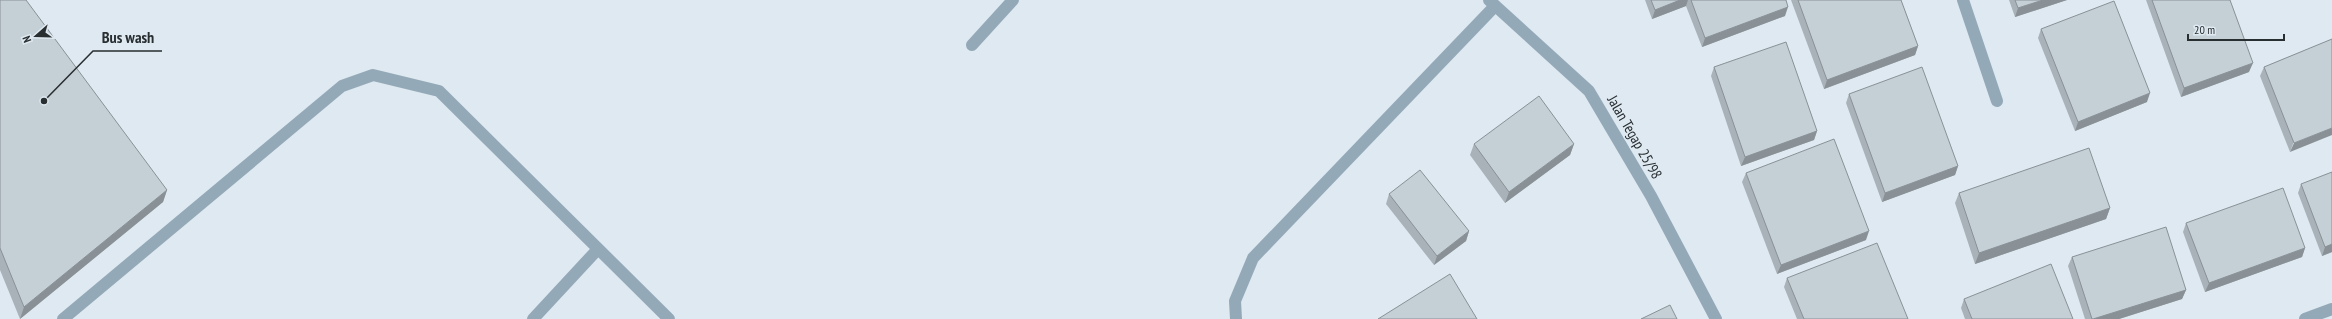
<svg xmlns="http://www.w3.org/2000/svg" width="2332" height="319" font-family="'PT Sans Narrow',sans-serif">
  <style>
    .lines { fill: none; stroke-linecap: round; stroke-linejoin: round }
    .lane { stroke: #94a9b7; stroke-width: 12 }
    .street { stroke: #94a9b7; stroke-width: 12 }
    .wall { fill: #a9b2b8 }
    .shaded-wall { fill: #899196 }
    .building { fill: #c4cfd6; stroke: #899196 }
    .labels { text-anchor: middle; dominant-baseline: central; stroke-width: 3; stroke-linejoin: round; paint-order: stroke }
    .street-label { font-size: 15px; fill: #292e31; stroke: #dee9f1 }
    .leader { fill: none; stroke: #292e31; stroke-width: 1.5 }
    .callout-dot { fill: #292e31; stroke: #dee9f1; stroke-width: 1.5 }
    .callout-label { font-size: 16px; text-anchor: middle; font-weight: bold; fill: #292e31; stroke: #dee9f1; stroke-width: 3; stroke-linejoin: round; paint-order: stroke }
  </style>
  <rect width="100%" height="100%" fill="#dee9f1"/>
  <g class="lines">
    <path class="lane" d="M972,45L1013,0
      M63,319L342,86L373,75L439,91L669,319
      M533,319L598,249
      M1236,319L1235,301L1253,258L1495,6"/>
    <path class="street" d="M1489,0L1589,91L1651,196L1716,319
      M1963,0L1997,101
      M2305,319L2332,309"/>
  </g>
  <path class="wall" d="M0,0L167,190L163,202L20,319L0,270Z
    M1645,0H1786L1785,16L1702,47L1686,6L1652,19Z
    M1791,0H1901L1918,46L1915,55L1824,89Z
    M2009,0H2067L2015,17Z
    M2146,0H2230L2249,72L2181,97Z
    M2041,29L2147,102L2075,131L2038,38Z
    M2332,39L2290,152L2260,76L2264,67Z
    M1714,67L1817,131L1814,140L1741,166L1711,76Z
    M1849,94L1958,166L1955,175L1882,202L1846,103Z
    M1474,144H1574L1570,155L1505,203L1470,155Z
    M1746,173L1866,240L1777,274L1742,182Z
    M2301,184L2332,252L2322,256L2298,193Z
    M1959,193L2110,208L2106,219L1975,264L1955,203Z
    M1389,194L1469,231L1466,241L1434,265L1386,204Z
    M2186,223L2305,248L2302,257L2205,292L2183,232Z
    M2072,257L2186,290L2182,299L2119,319H2085L2068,266Z
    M1787,278L1908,319H1797L1784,287Z
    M1964,299L2073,319H1965L1961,308Z"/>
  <path class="shaded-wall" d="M1680,0H1688L1686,6L1652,19L1655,10Z
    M2043,0H2067L2015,17L2018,8Z
    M1788,7L1785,16L1702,47L1705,38Z
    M1918,46L1915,55L1824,89L1827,80Z
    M2253,63L2249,72L2181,97L2184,88Z
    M2150,93L2147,102L2075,131L2078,122Z
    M2332,128V135L2290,152L2294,143Z
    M1817,131L1814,140L1741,166L1745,157Z
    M1574,144L1570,155L1505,203L1509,192Z
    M1958,166L1955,175L1882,202L1885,193Z
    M167,190L163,202L20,319L24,307Z
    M2110,208L2106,219L1975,264L1979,253Z
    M1469,231L1466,241L1434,265L1437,256Z
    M1869,231L1866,240L1777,274L1781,265Z
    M2332,244V252L2322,256L2325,247Z
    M2305,248L2302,257L2205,292L2209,283Z
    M2186,290L2182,299L2119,319H2093Z"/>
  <path class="building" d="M0,0H26L167,190L24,307L0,248Z
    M1651,0H1680L1655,10Z
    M1691,0H1786L1788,7L1705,38Z
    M1798,0H1901L1918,46L1827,80Z
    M2015,0H2043L2018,8Z
    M2152,0H2230L2253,63L2184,88Z
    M2114,1L2150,93L2078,122L2041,29Z
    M2332,39V128L2294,143L2264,67Z
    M1786,42L1817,131L1745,157L1714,67Z
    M1922,67L1958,166L1885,193L1849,94Z
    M1539,96L1574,144L1509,192L1474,144Z
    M1834,139L1869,231L1781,265L1746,173Z
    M2089,148L2110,208L1979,253L1959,193Z
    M1420,170L1469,231L1437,256L1389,194Z
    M2332,172V244L2325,247L2301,184Z
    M2283,188L2305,248L2209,283L2186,223Z
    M2166,227L2186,290L2093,319H2092L2072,257Z
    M1877,243L1908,319H1804L1787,278Z
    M2051,264L2073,319H1972L1964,299Z
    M1450,274L1477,319H1378Z
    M1670,305L1677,319H1641Z"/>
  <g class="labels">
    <g class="street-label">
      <text transform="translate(1635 137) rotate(60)">Jalan Tegap 25/98</text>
    </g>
  </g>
  <path class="leader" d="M44 101L93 51H162"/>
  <circle class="callout-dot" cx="44" cy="101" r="4"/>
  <g class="callout-label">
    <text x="128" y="43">Bus wash</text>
  </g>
  <g transform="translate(36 36) rotate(250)" stroke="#dee9f1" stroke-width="3" paint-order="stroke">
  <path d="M0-3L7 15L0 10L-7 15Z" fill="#292e31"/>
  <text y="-6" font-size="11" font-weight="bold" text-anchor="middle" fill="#292e31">N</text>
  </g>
  <path d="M2188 34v6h96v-6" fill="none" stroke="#292e31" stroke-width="2"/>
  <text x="2194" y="34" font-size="12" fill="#292e31" stroke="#dee9f1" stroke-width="3" paint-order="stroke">20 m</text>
</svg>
